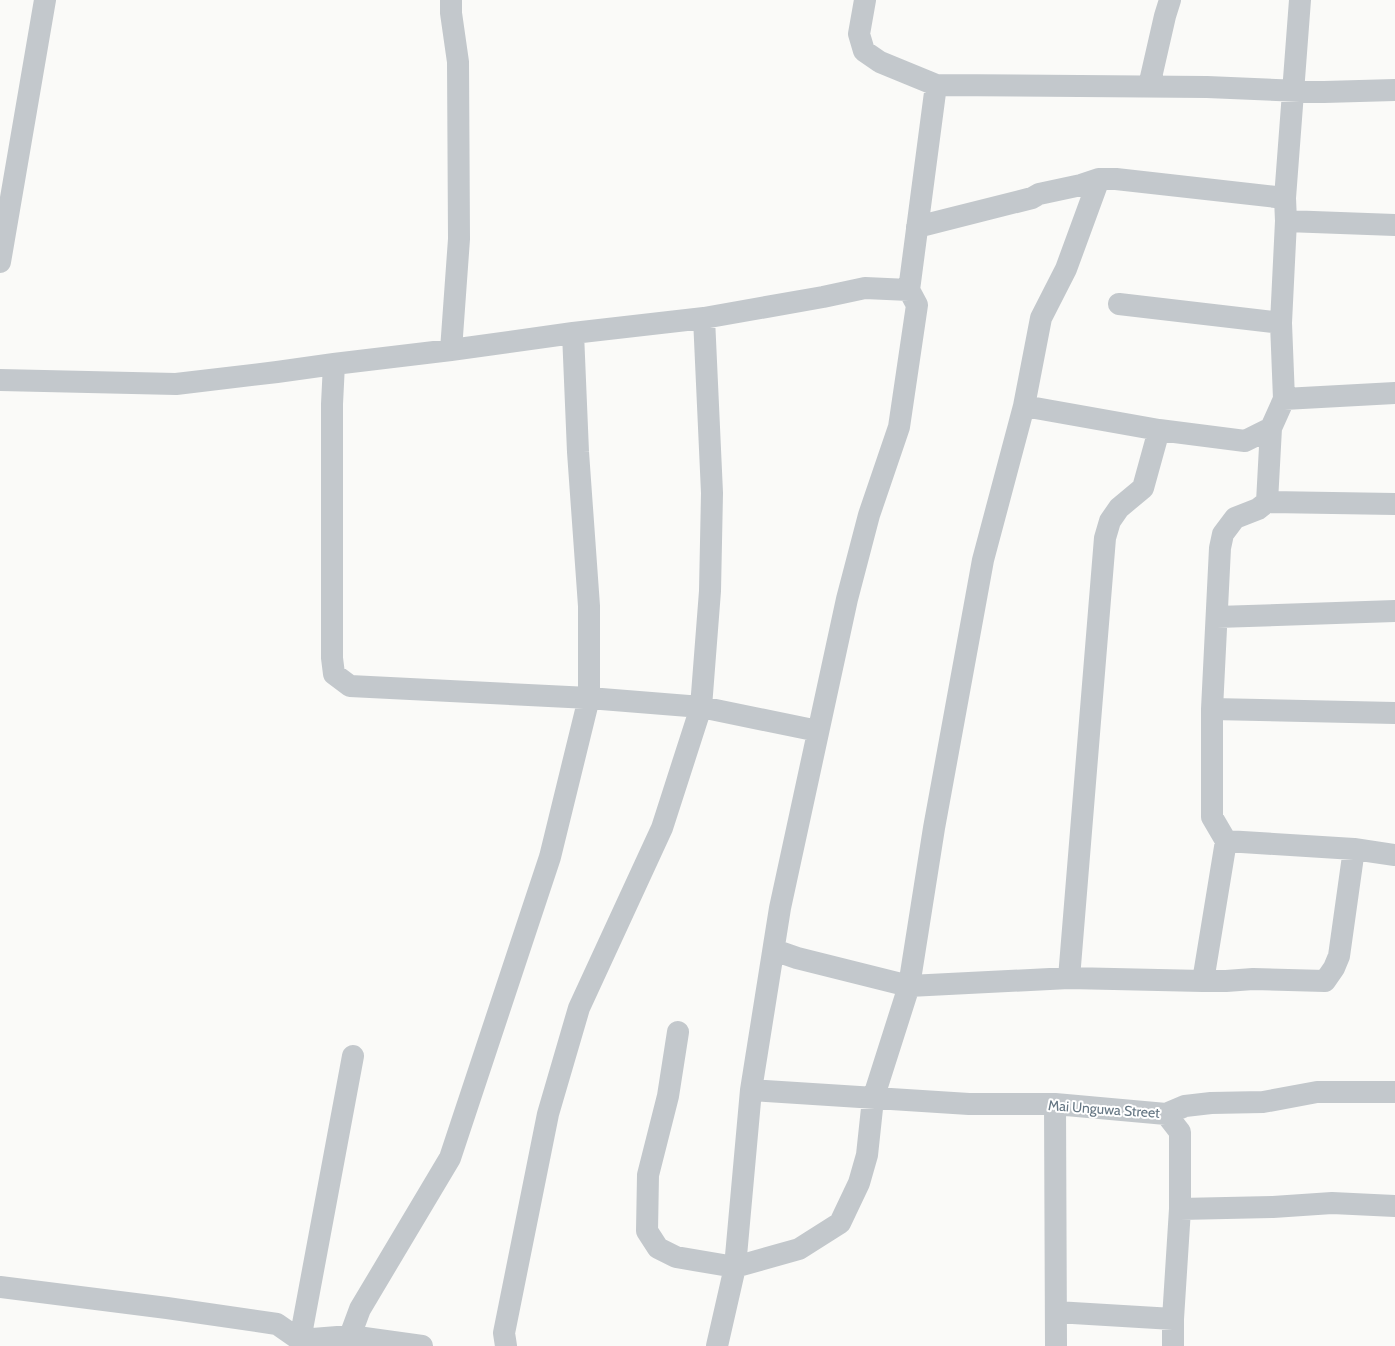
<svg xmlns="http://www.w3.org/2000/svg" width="1395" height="1346" font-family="Cabin,sans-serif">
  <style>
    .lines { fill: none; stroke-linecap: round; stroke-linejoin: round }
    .minor { stroke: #c3c8cc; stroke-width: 22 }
    .labels { text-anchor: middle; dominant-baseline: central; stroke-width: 4; stroke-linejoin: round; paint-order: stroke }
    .street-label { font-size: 14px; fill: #657683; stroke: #fff }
  </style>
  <rect width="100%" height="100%" fill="#fafaf8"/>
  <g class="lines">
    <path class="minor" d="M451,0V13L458,62L459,239L451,350
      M865,0L859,34L864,51L880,62L936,85
      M1149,86L1165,16L1170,0
      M1286,221L1395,225
      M917,227L1032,198L1039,194L1081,185L1099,179H1116L1285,198
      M0,262L45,0
      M1119,304L1281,323
      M334,364L332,404V658L334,674L350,686L589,698L701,707L818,731
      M0,380L176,384L277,372L334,364L451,350L573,333L704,318L823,297L865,288L909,290
      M1284,399L1395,393
      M1024,406L1041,318L1066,269L1099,179
      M1267,502L1395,504
      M1217,617L1395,611
      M1212,709L1395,713
      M1226,841L1354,849L1395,855
      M774,950L797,958L909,986L1069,978L1203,981H1226L1253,979L1325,981L1334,968L1339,956L1354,849
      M1069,978L1105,538L1110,521L1119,508L1143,488L1159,430
      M1203,981L1226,841L1212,817V709L1220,548L1223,534L1235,518L1258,509L1267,502L1271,428
      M678,1032L668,1096L648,1175L647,1231L658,1248L676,1257L735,1267L799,1249L840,1223L859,1183L867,1155L873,1099L909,986L934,828L983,560L1024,406L1159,430L1245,441L1271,428L1284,399L1281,323L1286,221L1285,198L1300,0
      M353,1056L300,1340L350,1336L422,1346
      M751,1090L969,1104H1055L1166,1114L1180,1132V1209L1273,1207L1332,1203L1395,1206
      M1055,1104L1056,1346
      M1166,1114L1185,1106L1211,1103L1263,1102L1317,1092H1395
      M0,1287L167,1308L277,1324L300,1340L302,1346
      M1056,1312L1173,1319
      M350,1336L360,1309L450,1158L550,857L589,698V606L578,452L573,333
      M506,1346L504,1333L548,1114L579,1008L662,828L701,707L710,591L712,493L704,318
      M717,1346L735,1267L751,1090L780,908L847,599L869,515L899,427L917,305L909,290L936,85L1207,87L1324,92L1395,90
      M1173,1346V1319L1180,1209"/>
  </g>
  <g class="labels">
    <g class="street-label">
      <text transform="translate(1104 1109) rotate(4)">Mai Unguwa Street</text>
    </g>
  </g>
</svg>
